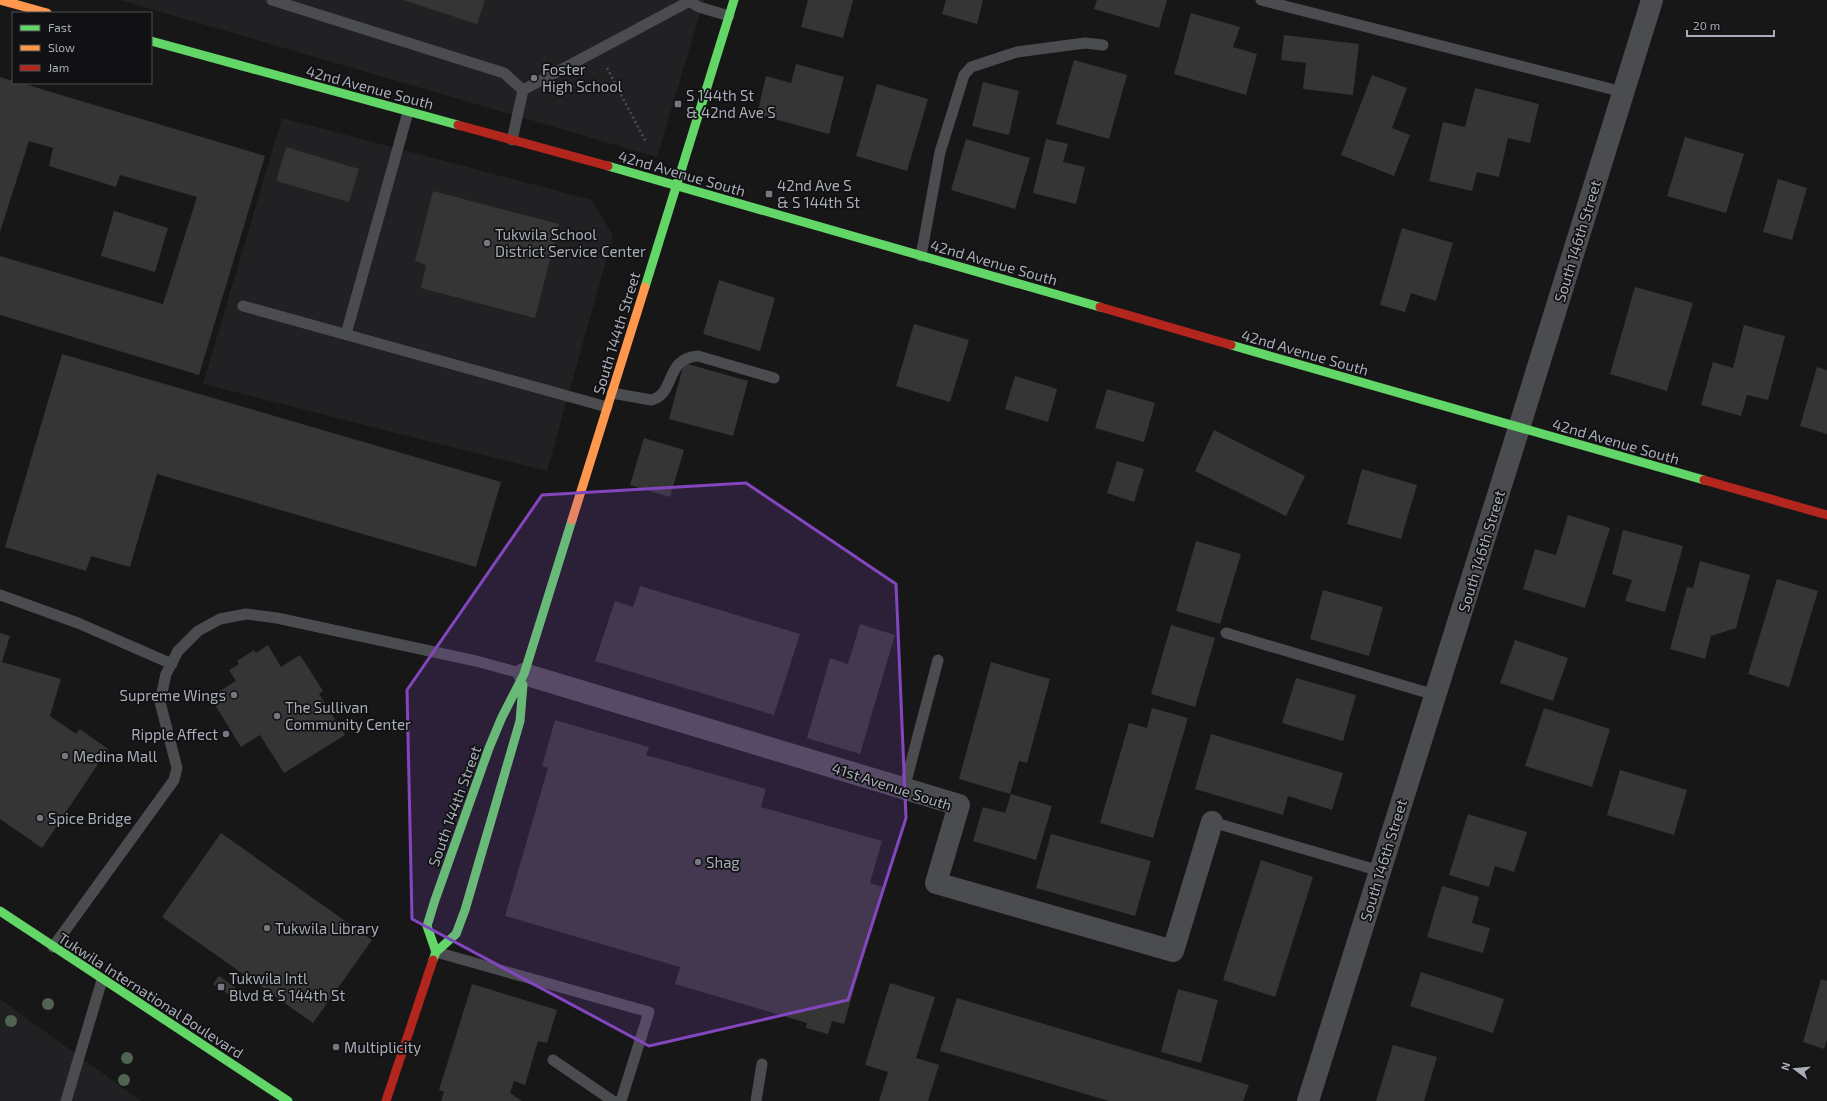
<svg xmlns="http://www.w3.org/2000/svg" width="1827" height="1101" font-family="'Exo 2',sans-serif">
  <style>
    .built { fill: #212123 }
    .building { fill: #353536 }
    .lines { fill: none; stroke-linecap: round; stroke-linejoin: round }
    .path { stroke: #4d4e52; stroke-width: 2.5; stroke-dasharray: 2 3; stroke-linecap: butt }
    .lane { stroke: #4b4c50; stroke-width: 11 }
    .street { stroke: #4b4c50; stroke-width: 22 }
    .fast { stroke: #63d668; stroke-width: 9 }
    .slow { stroke: #ff974d; stroke-width: 9 }
    .jam { stroke: #b3261e; stroke-width: 9 }
    .tree { fill: #506451 }
    .marked { fill: #8446be; fill-opacity: 0.2; stroke: #8446be; stroke-width: 3; stroke-linejoin: round }
    .poi-dot { fill: #757880; stroke: #111113; stroke-width: 1.5 }
    .labels { text-anchor: middle; dominant-baseline: central; stroke-width: 3.5; stroke-linejoin: round; paint-order: stroke }
    .poi-label { font-size: 15px; fill: #a8adb8; stroke: #111113; text-anchor: start }
    .street-label { font-size: 15px; fill: #a8adb8; stroke: #111113 }
  </style>
  <rect width="100%" height="100%" fill="#171717"/>
  <path class="built" d="M120,0H704L657,157Z
    M282,118L592,200L613,236L547,471L203,384Z
    M0,999L141,1101H0Z"/>
  <path class="building" d="M403,0H485L477,24Z
    M808,0H853L843,38L801,27Z
    M946,0H983L977,24L942,14Z
    M1097,0H1167L1159,28L1094,9Z
    M1191,13L1240,27L1233,47L1257,54L1246,95L1174,74Z
    M1284,35L1359,44L1353,95L1303,89L1306,63L1281,60Z
    M1074,60L1127,75L1109,139L1056,124Z
    M796,64L844,77L829,134L757,114L766,76L791,83Z
    M1372,75L1407,88L1392,128L1410,135L1394,176L1341,155Z
    M0,77L13,81V83H21L265,156L199,375L0,315V256L163,304L197,197L120,175L116,187L49,166L53,148L29,141L0,232Z
    M983,82L1019,91L1009,135L972,126Z
    M877,84L928,99L907,171L856,156Z
    M1475,88L1539,104L1530,143L1508,138L1499,177L1477,172L1472,191L1429,181L1443,122L1465,127Z
    M1685,137L1744,154L1726,213L1667,196Z
    M966,139L1030,158L1015,209L951,190Z
    M1046,139L1068,144L1063,162L1085,167L1076,204L1033,193Z
    M286,147L359,169L349,202L276,181Z
    M1778,179L1807,188L1792,240L1763,232Z
    M433,191L559,224L535,318L421,288L426,265L415,261Z
    M114,211L168,228L155,272L101,256Z
    M1402,228L1453,243L1436,301L1411,293L1405,312L1380,305Z
    M719,280L775,298L760,351L703,334Z
    M1635,287L1693,303L1667,391L1610,374Z
    M914,324L969,340L950,402L896,386Z
    M1744,325L1785,336L1768,400L1747,395L1741,416L1701,405L1713,362L1733,368Z
    M62,354L501,482L476,567L157,474L130,567L91,556L86,571L5,547Z
    M684,363L748,381L733,436L669,419Z
    M1817,367L1827,370V434L1800,426Z
    M1015,376L1057,389L1048,422L1005,409Z
    M1107,389L1155,403L1144,442L1095,428Z
    M1214,430L1305,476L1286,516L1195,471Z
    M644,438L684,450L670,497L630,485Z
    M1117,461L1144,469L1134,502L1107,493Z
    M1362,469L1417,485L1401,539L1347,524Z
    M1568,515L1610,528L1585,608L1523,589L1535,549L1556,555Z
    M1623,530L1683,546L1665,612L1625,601L1632,580L1612,574Z
    M1196,541L1241,554L1220,624L1176,611Z
    M1700,561L1750,575L1736,628L1711,636L1705,659L1670,649L1687,587L1693,588Z
    M1777,579L1818,591L1789,687L1748,674Z
    M640,586L800,634L774,715L595,661L615,601L633,607Z
    M1323,590L1383,607L1369,656L1310,639Z
    M860,624L895,635L860,754L807,738L830,658L848,664Z
    M1171,625L1215,638L1195,707L1151,694Z
    M0,633L10,636L2,662L61,679L50,716L76,734L80,729L108,749L42,848L0,819Z
    M1515,640L1568,658L1553,701L1500,683Z
    M268,645L281,667L300,655L323,691L319,694L345,735L284,773L260,735L241,747L210,697L236,681L229,670L239,664L237,661L254,650L256,653Z
    M991,662L1050,679L1027,763L1019,761L1010,794L959,779Z
    M1296,678L1356,695L1343,741L1282,723Z
    M1152,708L1188,718L1153,838L1100,823L1129,723L1147,728Z
    M1544,708L1610,729L1592,787L1525,766Z
    M555,720L649,747L646,755L766,789L761,807L882,841L870,883L883,887L844,1024L832,1021L828,1034L806,1028L807,1023L675,984L680,967L505,916L548,768L542,766Z
    M1211,734L1343,773L1332,810L1288,796L1283,815L1195,789Z
    M1620,770L1687,790L1674,835L1607,815Z
    M1011,794L1052,806L1036,860L973,841L983,807L1005,813Z
    M1468,814L1527,832L1514,872L1495,866L1489,887L1449,875Z
    M221,833L372,940L313,1023L162,917Z
    M1051,834L1151,861L1135,916L1036,888Z
    M1261,860L1313,877L1275,997L1223,980Z
    M1442,886L1479,897L1472,923L1490,928L1483,953L1427,937Z
    M1421,972L1504,999L1493,1033L1410,1006Z
    M219,976L236,988L231,996L213,984Z
    M1821,979L1827,981V1040L1824,1049L1803,1042Z
    M890,983L935,997L916,1058L939,1065L928,1101H879L888,1072L865,1065Z
    M472,984L557,1010L547,1043L538,1041L525,1085L514,1081L510,1093L522,1101H441L444,1092L439,1090Z
    M1178,989L1218,1000L1201,1063L1161,1052Z
    M957,998L1249,1085L1243,1101H1109L940,1051Z
    M1393,1045L1437,1057L1424,1101H1376Z"/>
  <g class="lines">
    <path class="path" d="M607,68L646,142"/>
    <path class="lane" d="M272,0L504,73L523,90
      M687,0L699,7L729,16
      M1261,0L1623,92
      M512,140L523,90L688,2
      M921,256L940,152L964,75L971,67L1017,52L1085,43L1103,45
      M243,306L607,407
      M346,334L408,112
      M612,393L651,400C676,395 664,358 698,356L774,378
      M0,595L78,623L172,664
      M1226,633L1435,695
      M904,789L938,660
      M1212,822L1380,871
      M53,947L174,780L177,768L160,702L166,674L178,651L198,631L220,619L246,614L277,618L476,661L524,674
      M436,952L649,1012L621,1101
      M553,1060L613,1101
      M66,1101L102,980
      M756,1101L762,1064"/>
    <path class="street" d="M524,674L959,805L936,883L1173,951L1212,822
      M1308,1101L1519,428L1652,0"/>
    <path class="fast" d="M151,41L458,125
      M608,166L1100,307
      M645,287L734,0
      M1231,345L1704,480
      M0,911L288,1101
      M436,952L427,926L435,900L489,748L502,717L524,674L572,520
      M433,960L436,952L456,934L465,910L520,721L523,685"/>
    <path class="slow" d="M0,0L47,13
      M572,520L645,287"/>
    <path class="jam" d="M458,125L608,166
      M1100,307L1231,345
      M1704,480L1827,515
      M386,1101L433,960"/>
  </g>
  <g class="tree">
    <circle cx="48" cy="1004" r="6"/>
    <circle cx="11" cy="1021" r="6"/>
    <circle cx="127" cy="1058" r="6"/>
    <circle cx="124" cy="1080" r="6"/>
  </g>
  <path class="marked" d="M746,483L896,584L906,818L848,1000L649,1046L412,919L407,690L542,495Z"/>
  <g class="poi-dot">
    <circle cx="534" cy="78" r="4"/>
    <rect x="674" y="100" width="8" height="8" rx="2"/>
    <rect x="765" y="190" width="8" height="8" rx="2"/>
    <circle cx="487" cy="243" r="4"/>
    <circle cx="234" cy="695" r="4"/>
    <circle cx="277" cy="716" r="4"/>
    <circle cx="226" cy="734" r="4"/>
    <circle cx="65" cy="756" r="4"/>
    <circle cx="40" cy="818" r="4"/>
    <circle cx="698" cy="862" r="4"/>
    <circle cx="267" cy="928" r="4"/>
    <rect x="217" y="983" width="8" height="8" rx="2"/>
    <circle cx="336" cy="1047" r="4"/>
  </g>
  <g class="labels">
    <g class="poi-label">
      <text x="542" y="69">Foster<tspan x="542" dy="17">High School</tspan></text>
      <text x="686" y="95">S 144th St<tspan x="686" dy="17">&amp; 42nd Ave S</tspan></text>
      <text x="777" y="185">42nd Ave S<tspan x="777" dy="17">&amp; S 144th St</tspan></text>
      <text x="495" y="234">Tukwila School<tspan x="495" dy="17">District Service Center</tspan></text>
      <text x="226" y="695" text-anchor="end">Supreme Wings</text>
      <text x="285" y="707">The Sullivan<tspan x="285" dy="17">Community Center</tspan></text>
      <text x="218" y="734" text-anchor="end">Ripple Affect</text>
      <text x="73" y="756">Medina Mall</text>
      <text x="48" y="818">Spice Bridge</text>
      <text x="706" y="862">Shag</text>
      <text x="275" y="928">Tukwila Library</text>
      <text x="229" y="978">Tukwila Intl<tspan x="229" dy="17">Blvd &amp; S 144th St</tspan></text>
      <text x="344" y="1047">Multiplicity</text>
    </g>
    <g class="street-label">
      <text transform="translate(370 87) rotate(15)">42nd Avenue South</text>
      <text transform="translate(682 173) rotate(16)">42nd Avenue South</text>
      <text transform="translate(1577 241) rotate(-73)">South 146th Street</text>
      <text transform="translate(994 262) rotate(16)">42nd Avenue South</text>
      <text transform="translate(616 333) rotate(-73)">South 144th Street</text>
      <text transform="translate(1305 352) rotate(16)">42nd Avenue South</text>
      <text transform="translate(1616 441) rotate(16)">42nd Avenue South</text>
      <text transform="translate(1481 551) rotate(-73)">South 146th Street</text>
      <text transform="translate(892 786) rotate(18)">41st Avenue South</text>
      <text transform="translate(454 806) rotate(-70)">South 144th Street</text>
      <text transform="translate(1383 860) rotate(-73)">South 146th Street</text>
      <text transform="translate(151 995) rotate(33)">Tukwila International Boulevard</text>
    </g>
  </g>
  <rect x="12" y="12" width="140" height="72" fill="#111113" stroke="#4d4f55"/>
  <rect x="20" y="25" width="20" height="6" fill="#63d668" stroke="#4d4f55"/>
  <text x="48" y="32" font-size="12" fill="#a8adb8">Fast</text>
  <rect x="20" y="45" width="20" height="6" fill="#ff974d" stroke="#4d4f55"/>
  <text x="48" y="52" font-size="12" fill="#a8adb8">Slow</text>
  <rect x="20" y="65" width="20" height="6" fill="#b3261e" stroke="#4d4f55"/>
  <text x="48" y="72" font-size="12" fill="#a8adb8">Jam</text>
  <g transform="translate(1795 1069) rotate(286)" stroke="#111113" stroke-width="3" paint-order="stroke">
  <path d="M0-3L7 15L0 10L-7 15Z" fill="#a8adb8"/>
  <text y="-6" font-size="11" font-weight="bold" text-anchor="middle" fill="#a8adb8">N</text>
  </g>
  <path d="M1687 30v6h87v-6" fill="none" stroke="#a8adb8" stroke-width="2"/>
  <text x="1693" y="30" font-size="12" fill="#a8adb8" stroke="#111113" stroke-width="3" paint-order="stroke">20 m</text>
</svg>
